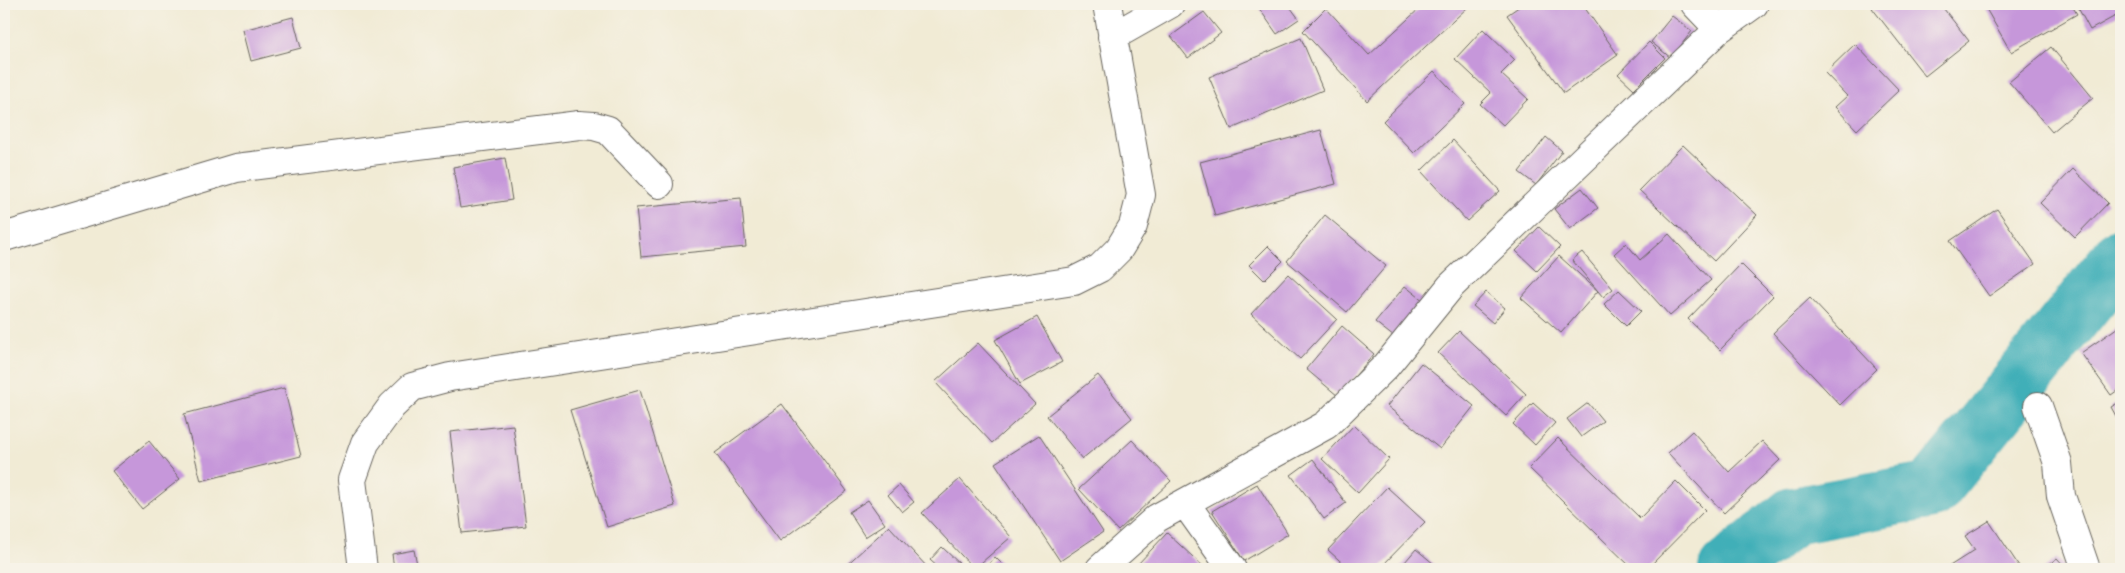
<svg xmlns="http://www.w3.org/2000/svg" width="2125" height="573" font-family="'Architects Daughter',sans-serif">
  <style>
    .lines { fill: none; stroke-linecap: round; stroke-linejoin: round }
    .river { stroke: #3fafb8; stroke-width: 58 }
    .building { fill: #c697da }
    .minor-casing { stroke: #67645d; stroke-width: 30 }
    .minor { stroke: #fff; stroke-width: 28 }
  </style>
  <rect width="100%" height="100%" fill="#f7f3e8"/>
  <filter id="ink" filterUnits="userSpaceOnUse"><feTurbulence type="fractalNoise" baseFrequency=".02" numOctaves="2"/><feDisplacementMap in="SourceGraphic" scale="10" xChannelSelector="R" yChannelSelector="G"/><feConvolveMatrix kernelMatrix="1 2 1 2 8 2 1 2 1" color-interpolation-filters="sRGB"/></filter>
  <filter id="wash" filterUnits="userSpaceOnUse"><feTurbulence type="fractalNoise" baseFrequency=".0096" numOctaves="4" result="noise"/><feDisplacementMap in="SourceGraphic" scale="20" xChannelSelector="R" yChannelSelector="G"/><feGaussianBlur stdDeviation="1.12" result="paint"/><feColorMatrix in="noise" values="0 0 0 0 0 0 0 0 0 0 0 0 0 0 0 0 0 1.4 0 .05"/><feComposite in="paint" operator="in"/></filter>
  <g filter="url(#wash)">
    <rect width="100%" height="100%" fill="#f1ebd5"/>
    <g class="lines">
      <path class="river" d="M1727,569L1793,516L1932,490L2121,257"/>
    </g>
    <g id="blocks">
      <path class="building" d="M1256,4H1288L1299,19L1277,34Z
        M1418,4H1465L1468,7L1367,101L1303,31L1326,8L1369,55L1421,7Z
        M1523,4H1582L1618,55L1564,93L1507,15Z
        M1878,4H1940L1969,41L1925,76L1872,8Z
        M1991,4H2071L2077,14L2011,52L1985,7Z
        M2076,4H2121V13L2090,30Z
        M1204,12L1221,33L1188,58L1171,36Z
        M1672,16L1692,31L1671,58L1651,42Z
        M293,17L301,48L251,61L243,30Z
        M1483,29L1515,60L1501,74L1528,99L1503,125L1480,104L1491,93L1455,59Z
        M1301,38L1323,90L1231,129L1209,77Z
        M1649,42L1665,58L1634,89L1618,74Z
        M1855,44L1899,90L1857,130L1835,107L1847,96L1825,73Z
        M2051,47L2093,98L2052,132L2009,82Z
        M1434,71L1465,104L1414,153L1383,121Z
        M1321,130L1336,184L1215,216L1200,162Z
        M1546,137L1562,151L1536,185L1519,172Z
        M1453,140L1500,191L1467,221L1421,171Z
        M1683,145L1757,215L1714,261L1639,190Z
        M505,158L512,200L460,208L453,167Z
        M2073,169L2108,203L2075,237L2040,203Z
        M1582,188L1598,208L1570,229L1554,209Z
        M741,198L746,247L641,257L636,208Z
        M1997,209L2035,264L1989,296L1950,241Z
        M1325,215L1386,266L1347,312L1287,261Z
        M1539,227L1560,247L1537,271L1516,251Z
        M1669,234L1711,280L1670,316L1614,254L1626,243L1640,260Z
        M1268,246L1283,261L1264,280L1249,265Z
        M1582,252L1613,289L1603,297L1572,260Z
        M1559,256L1598,291L1561,333L1521,298Z
        M1741,264L1773,296L1720,350L1688,319Z
        M1288,274L1337,319L1300,359L1251,314Z
        M1405,286L1424,301L1394,337L1375,322Z
        M1619,290L1641,311L1626,326L1604,304Z
        M1486,292L1505,308L1493,323L1473,306Z
        M1810,298L1877,369L1840,405L1773,333Z
        M1037,317L1062,362L1020,384L995,340Z
        M2121,325V388L2111,395L2081,353Z
        M1342,326L1374,354L1338,396L1306,369Z
        M1459,331L1526,394L1506,416L1438,353Z
        M978,343L1035,404L992,443L935,382Z
        M1421,363L1474,406L1440,449L1387,406Z
        M1098,375L1132,418L1082,459L1047,416Z
        M284,388L301,456L201,481L184,414Z
        M640,390L675,506L607,527L570,410Z
        M2121,401V425L2111,407Z
        M1533,403L1555,423L1535,445L1513,424Z
        M1588,403L1603,421L1581,437L1567,419Z
        M782,404L847,491L780,541L715,453Z
        M513,425L526,526L462,533L450,432Z
        M1354,425L1389,459L1358,493L1322,459Z
        M1692,431L1729,472L1762,441L1780,460L1724,513L1668,453Z
        M1039,435L1103,532L1060,561L995,463Z
        M1558,438L1640,518L1676,481L1705,510L1647,569H1633L1529,468Z
        M1132,440L1171,481L1118,531L1079,489Z
        M149,441L180,479L142,509L112,471Z
        M1313,459L1346,503L1324,519L1291,475Z
        M960,479L1011,537L974,569L922,513Z
        M1257,484L1288,534L1244,561L1212,511Z
        M899,485L914,502L902,512L888,495Z
        M1387,487L1425,522L1379,569H1349L1328,550Z
        M868,500L885,524L865,537L849,512Z
        M1989,521L2021,569H1945L1975,550L1965,536Z
        M889,526L929,569H842Z
        M1167,533L1206,569H1142L1137,565Z
        M942,547L963,567L961,569H940L930,560Z
        M1416,549L1440,569H1399Z
        M414,550L418,569H394L392,554Z
        M995,557L1007,569H984Z
        M2057,558L2067,569H2043Z"/>
    </g>
  </g>
  <g filter="url(#ink)">
    <use href="#blocks" fill-opacity="0" stroke="#67645d" stroke-width="1"/>
    <g class="lines">
      <defs>
        <path id="minor" d="M1695,4L1719,29
          M1112,37L1170,4
          M4,237L236,168L579,125L594,126L608,130L659,184
          M2038,406L2058,463L2061,496L2086,569
          M1185,503L1232,569
          M363,569L352,480L365,443L392,406L412,387L450,377L1074,281L1100,268L1119,249L1133,226L1141,195L1107,4
          M1100,569L1157,518L1326,425L1386,366L1451,286L1719,29L1754,4"/>
      </defs>
      <use href="#minor" class="minor-casing"/>
      <use href="#minor" class="minor"/>
    </g>
  </g>
  <rect width="2125" height="573" fill="none" stroke="#f7f3e8" stroke-width="20"/>
</svg>
